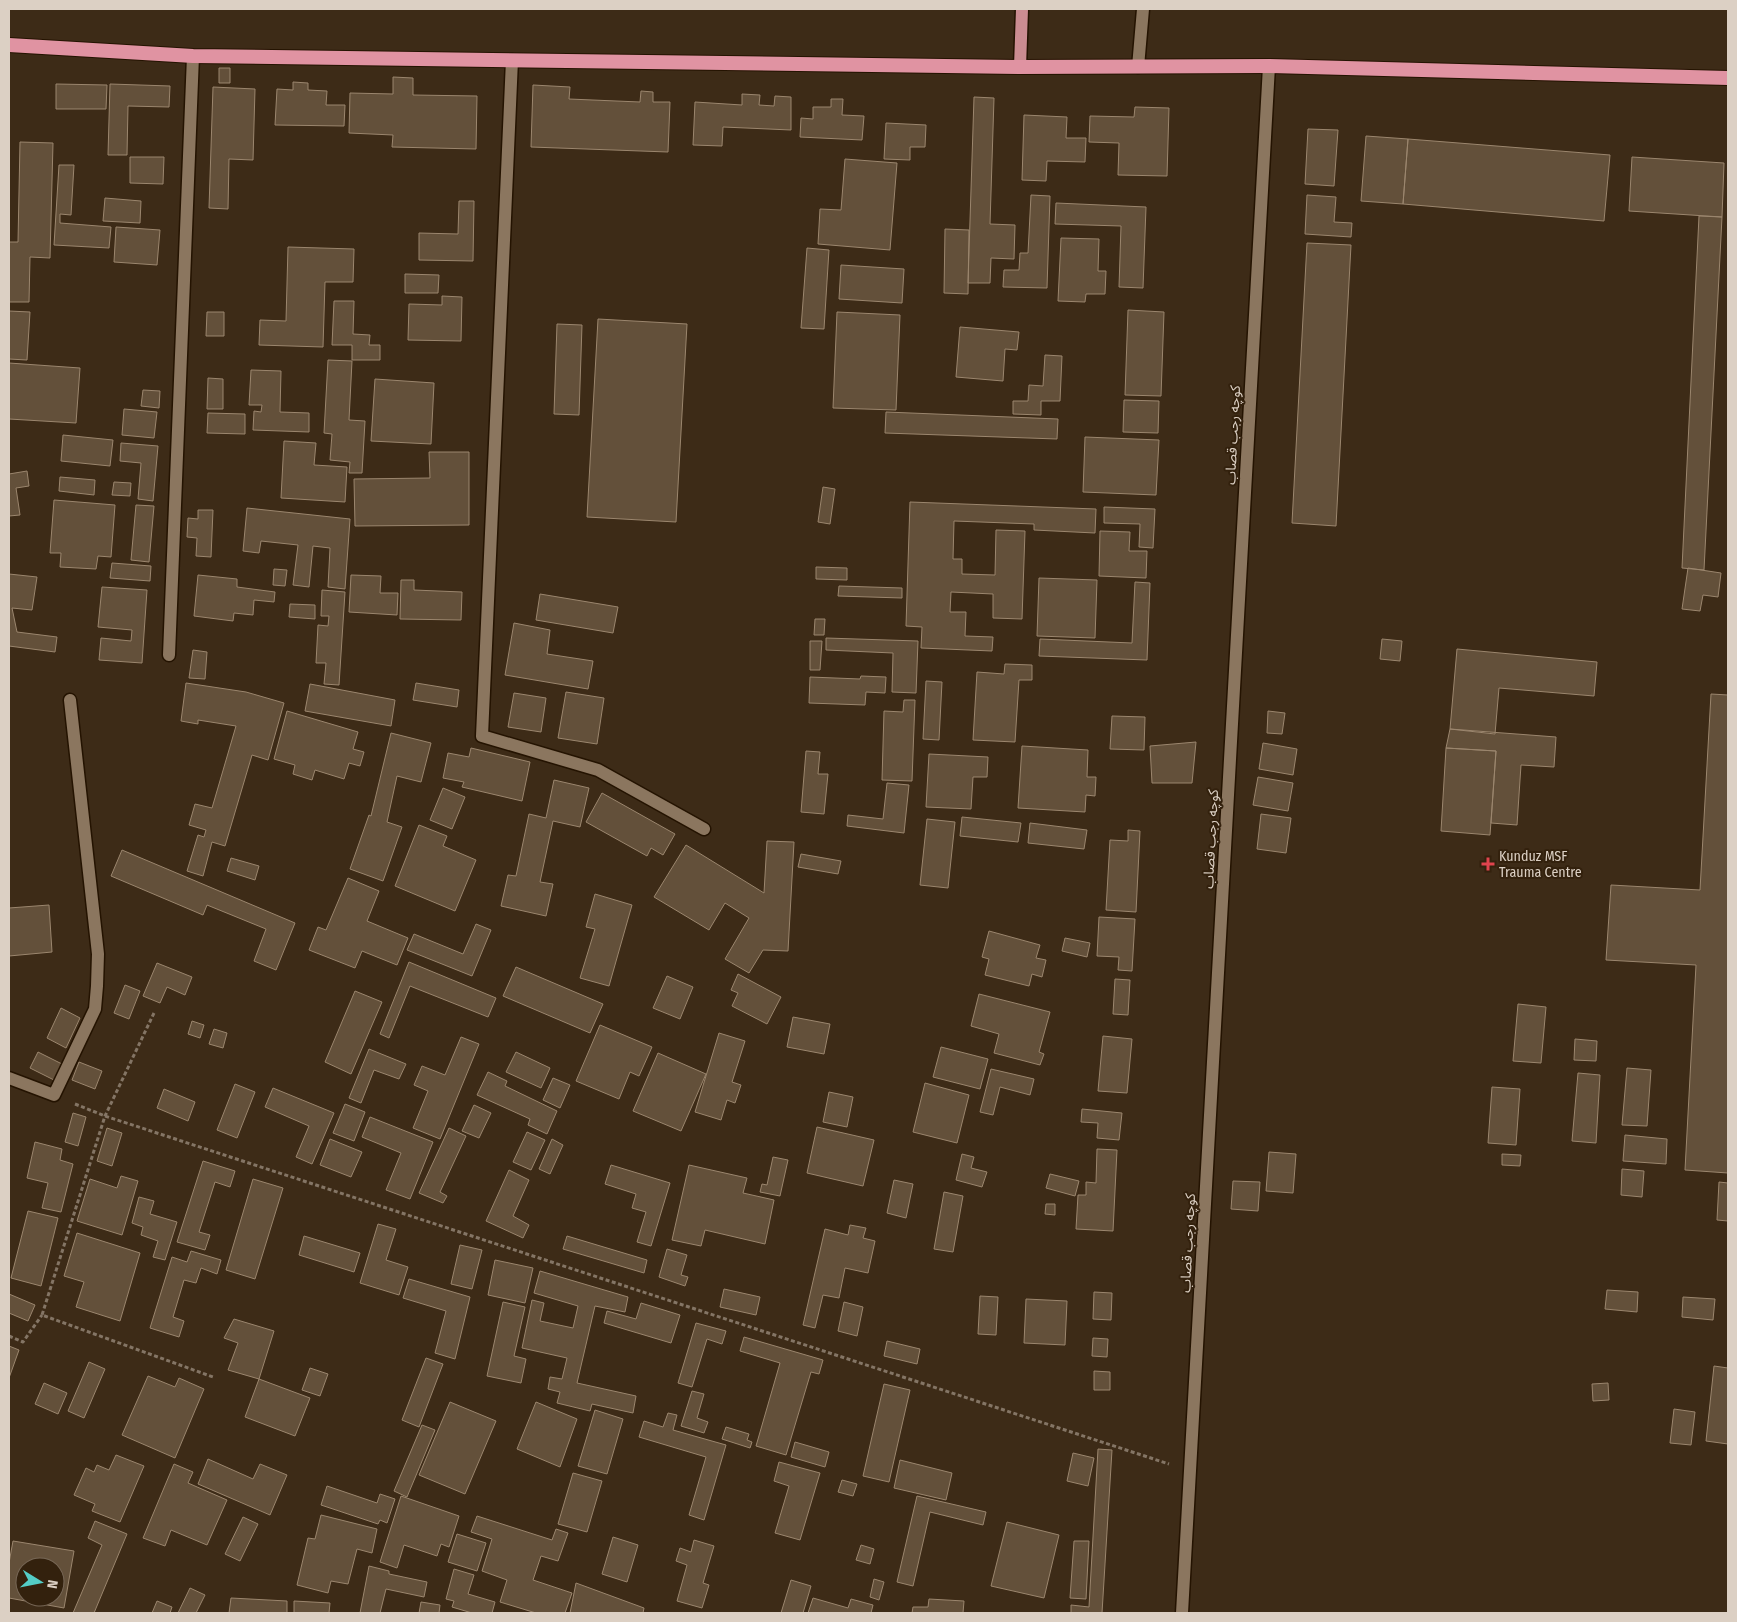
<svg xmlns="http://www.w3.org/2000/svg" width="1737" height="1622" font-family="'Fira Sans Condensed','Noto Sans Arabic',sans-serif">
  <style>
    .building { fill: #63503a; stroke: #9b866e; fill-rule: evenodd }
    .lines { fill: none; stroke-linecap: round; stroke-linejoin: round }
    .service-casing { stroke: #241301; stroke-width: 15 }
    .minor-casing { stroke: #241301; stroke-width: 15 }
    .primary-casing { stroke: #241301; stroke-width: 15 }
    .trunk-casing { stroke: #241301; stroke-width: 16 }
    .path { stroke: #847565; stroke-width: 3; stroke-dasharray: 4 2.5; stroke-linecap: butt }
    .service { stroke: #8b765f; stroke-width: 12 }
    .minor { stroke: #8b765f; stroke-width: 12 }
    .primary { stroke: #cb8c91; stroke-width: 12 }
    .trunk { stroke: #e093a2; stroke-width: 14 }
    .health-dot { fill: #e0444e; stroke: #33210d; stroke-width: 2 }
    .labels { text-anchor: middle; dominant-baseline: central; stroke-width: 4; stroke-linejoin: round; paint-order: stroke }
    .street-label { font-size: 14px; fill: #dcd0c4; stroke: #33210d }
    .poi-label { font-size: 14px; fill: #dcd0c4; stroke: #33210d; text-anchor: start }
  </style>
  <rect width="100%" height="100%" fill="#3d2b17"/>
  <path class="building" d="M219,68H230V83H219Z
    M393,77L413,78V95L477,96L476,149L392,147L393,135L349,133L350,93L393,94Z
    M293,82L308,83V90L327,91L326,105H345L344,126L275,125L277,89L293,90Z
    M56,84L107,85L106,109H56Z
    M110,84L170,86L169,107L128,106L127,155H108Z
    M533,85L570,87L569,99L640,102L641,91L653,92V102H670L668,152L531,147Z
    M213,87L255,89L253,160L229,159L228,209L209,208Z
    M742,94L760,95L759,105L774,106L775,96L791,97V130L723,127L722,146L693,145L695,102L742,105Z
    M974,97L994,98L990,224L1015,225L1014,259L991,258L990,283H968Z
    M831,99H843L842,115L864,116L862,140L800,137L801,118L813,119V107H831Z
    M1135,107L1169,108L1167,176L1118,175L1119,143L1089,142L1090,116L1134,117Z
    M1024,115L1067,117L1066,138H1086L1085,162L1047,161L1046,181L1022,180Z
    M886,123L926,125L925,147H910V160L884,159Z
    M1308,129L1338,130L1334,186L1305,184Z
    M1366,136L1408,139L1403,204L1361,201Z
    M1408,139L1610,155L1604,221L1403,204Z
    M20,142L53,143L50,258L30,257L29,302H9V242H18Z
    M130,157H164L163,184L130,183Z
    M1632,157L1724,163L1722,217L1629,211Z
    M845,159L897,163L890,250L818,244L820,209L841,210Z
    M59,165H74L71,215L60,214V223L111,227L109,248L54,245Z
    M1031,195L1050,196L1047,288L1003,287L1004,270H1019L1020,253H1028Z
    M1307,195L1336,197L1334,222L1352,223L1351,237L1305,234Z
    M105,198L141,201L140,223L103,221Z
    M459,201H474L473,261L419,260V233L458,234Z
    M1056,203L1146,207L1143,288L1119,287L1121,226L1055,224Z
    M1699,216L1722,217L1704,570L1682,568Z
    M116,227L160,230L157,265L114,262Z
    M945,229L969,230L968,294L944,293Z
    M1061,238L1099,239L1098,271H1106L1105,294H1086L1085,302L1058,301Z
    M1307,243L1351,245L1336,526L1292,523Z
    M288,247L354,249L353,282H325L323,347L259,345L260,320L286,321Z
    M807,248L829,250L824,329L801,328Z
    M841,265L904,269L902,303L839,299Z
    M405,274L439,275L438,293H405Z
    M442,296L462,297L461,341L408,340L409,304L442,305Z
    M334,301H354L353,334L370,335L369,345H380V360H352V345H332Z
    M1128,310L1164,312L1161,396L1125,395Z
    M9,311L30,312L27,360L9,359Z
    M207,312H224V336H206Z
    M837,312L900,315L896,410L833,408Z
    M598,319L687,324L676,522L587,517Z
    M557,324L582,325L579,415L554,414Z
    M960,327L1019,332L1017,350L1005,349L1003,381L956,377Z
    M1045,355L1062,356L1060,401H1041V415L1013,414V401H1028L1029,385L1043,386Z
    M328,360L352,361L349,420L365,421L362,473H349L350,462L330,460L332,434L324,433Z
    M9,363L80,368L76,423L9,419Z
    M251,370L281,371L280,412L309,413V432L253,430L254,411L261,412L262,405H249Z
    M208,378L223,379V409H207Z
    M375,379L434,383L431,444L371,441Z
    M143,390L160,391L159,408L141,406Z
    M1124,400L1159,401L1158,433L1123,432Z
    M124,409L157,412L154,438L122,435Z
    M886,412L1058,419L1057,439L885,433Z
    M208,413L245,414V434L207,433Z
    M63,435L113,440L110,466L61,461Z
    M1085,437L1159,440L1156,495L1083,492Z
    M284,441L316,443L314,465L347,467L345,502L281,498Z
    M121,443L158,446L153,501L138,499L141,463L120,461Z
    M429,452H469V525L355,526L354,479L430,478Z
    M27,471L29,486L16,488L20,515L9,516V474Z
    M60,477L95,480L94,495L59,491Z
    M114,482L131,483L130,496L112,495Z
    M823,487L835,489L830,524L818,522Z
    M54,500L115,505L111,557L98,556L96,569L60,567L61,553H50Z
    M910,502L1096,509L1095,533L1034,530V524L954,521L953,559H962V574L995,575L996,530L1025,531L1022,619L993,618V594L951,592L950,612H966L965,636L993,637L992,651L921,648L922,627L906,626Z
    M136,505L154,506L149,562L131,560Z
    M1104,507L1155,509L1153,548L1139,547L1140,524L1104,523Z
    M247,508L350,519L345,589L328,587L330,548L313,546L309,587L293,585L298,545L261,541L259,553L243,551Z
    M198,510H213L211,557L196,556L197,538L187,537L188,518L198,519Z
    M1100,531L1130,532L1129,551H1147L1146,578L1099,576Z
    M112,563L151,566L150,581L110,578Z
    M816,567L847,568V580L816,579Z
    M1688,568L1721,573L1718,597L1703,595L1700,611L1682,609Z
    M274,569L287,570L285,586L273,585Z
    M9,574L37,577L32,610L12,608L17,632L57,637L55,652L9,646Z
    M198,575L237,579V587L275,592L274,602L254,600L253,615L234,613L233,621L194,616Z
    M351,575L381,576L380,593H398L397,615L349,612Z
    M1039,578L1097,580L1095,638L1037,636Z
    M401,580H414V590L462,592L461,620L400,619Z
    M1135,582L1150,583L1147,660L1039,656L1040,639L1132,643Z
    M839,586L902,588V598L838,596Z
    M102,587L147,590L142,663L99,660L101,638L131,641L132,630L98,627Z
    M322,590L345,592L339,685L324,684L326,663H316L318,625L328,626L329,616H321Z
    M540,594L618,607L613,633L536,620Z
    M290,604L315,605V619L289,617Z
    M815,619H825L824,635H814Z
    M514,623L550,630L547,654L593,661L588,689L505,675Z
    M826,638L918,641L916,693L892,692L893,653L826,650Z
    M1382,639L1402,641L1400,661L1380,659Z
    M810,641H822L820,670H810Z
    M1457,649L1597,662L1594,696L1499,688L1495,734L1450,729Z
    M193,650L207,652L205,679L189,678Z
    M1005,664L1032,665V680H1019L1015,742L973,740L977,672L1004,674Z
    M861,676L886,677L885,693L866,692L865,705L809,703L810,677L860,679Z
    M926,681L942,682L939,740L923,739Z
    M186,683L246,692L284,703L268,760L252,755L225,846L212,842L203,876L187,871L198,835L204,837L206,830L189,825L195,804L212,808L236,726L198,720V724L181,721Z
    M416,683L459,690L457,707L413,700Z
    M310,684L395,700L391,726L305,711Z
    M566,692L604,698L597,744L558,738Z
    M514,693L546,698L541,732L508,727Z
    M1711,694L1728,695V1173L1685,1170L1696,965L1606,960L1611,885L1700,890Z
    M904,700H915L912,781L882,780L884,711L903,712Z
    M287,711L358,732L353,749L364,752L360,766L349,763L344,779L315,770L312,780L293,774L295,765L274,759Z
    M1268,711L1285,713L1282,734L1267,733Z
    M1112,716L1145,717L1144,750L1110,749Z
    M1450,729L1556,737L1554,767L1521,765L1517,825L1491,823L1496,751L1446,748Z
    M391,733L431,743L421,782L397,776L387,822L402,827L383,881L350,869L369,815L371,816Z
    M1196,742L1192,783H1152L1150,746Z
    M1263,743L1297,749L1293,775L1259,769Z
    M1022,746L1088,750L1087,777H1096L1095,796L1086,795L1085,812L1018,808Z
    M471,748L530,762L522,801L462,787L464,782L443,778L448,753L469,757Z
    M1446,748L1496,751L1490,835L1441,831Z
    M806,751L820,752L818,774H828L824,814L801,812Z
    M929,754L988,757L987,777H973L971,809L926,807Z
    M1258,777L1293,783L1288,811L1253,805Z
    M554,780L589,788L580,827L553,821L540,882L553,884L546,916L501,906L508,875L516,876L529,814L546,818Z
    M887,783L909,785L904,833L847,826L848,815L883,819Z
    M443,788L465,797L452,829L430,820Z
    M602,793L675,834L663,855L651,848L647,856L586,822Z
    M1261,814L1291,818L1286,853L1257,849Z
    M962,817L1021,823L1018,842L960,836Z
    M927,819L955,822L948,888L920,885Z
    M1030,823L1087,830L1084,849L1028,843Z
    M419,825L447,836L443,846L476,860L455,911L395,886Z
    M1128,830L1140,831L1136,912L1106,910L1110,840L1128,841Z
    M767,841L794,842L788,951L763,950L749,973L725,959L749,918L725,903L709,930L654,897L686,845L764,893Z
    M122,850L295,923L276,970L254,961L266,929L207,905L203,915L111,876Z
    M801,854L841,861L838,874L798,867Z
    M231,858L259,866L255,880L227,871Z
    M348,878L379,891L367,921L408,938L397,965L362,951L355,968L309,950L318,927L326,930Z
    M595,894L632,905L609,986L580,978L595,929L586,927Z
    M49,905L52,952L9,956V908Z
    M1099,917L1135,919L1132,971L1118,970L1119,957L1097,956Z
    M476,924L491,930L472,976L407,950L414,934L463,954Z
    M989,931L1040,945L1036,958L1046,960L1042,977L1032,974L1029,986L985,975L989,959L982,957Z
    M1065,938L1090,943L1087,957L1062,951Z
    M409,962L496,998L488,1017L410,986L389,1038L380,1034Z
    M157,963L192,977L185,995L167,987L160,1003L143,996Z
    M516,967L603,1004L590,1033L503,996Z
    M738,974L781,997L767,1024L732,1006L738,993L731,990Z
    M667,976L693,987L680,1019L653,1008Z
    M1115,979L1130,980L1128,1015L1113,1014Z
    M125,985L140,991L129,1019L114,1013Z
    M355,991L382,1002L351,1074L325,1062Z
    M979,994L1050,1012L1039,1052L1044,1054L1040,1065L994,1053L999,1034L971,1026Z
    M1518,1004L1546,1007L1541,1063L1513,1061Z
    M61,1008L80,1018L66,1048L47,1038Z
    M793,1017L830,1024L824,1054L787,1047Z
    M192,1021L204,1025L200,1038L188,1034Z
    M600,1025L652,1047L639,1076L630,1072L619,1099L576,1081Z
    M214,1029L227,1033L223,1048L209,1044Z
    M719,1033L745,1041L732,1082L741,1085L735,1103L727,1100L721,1120L695,1112Z
    M1103,1036L1132,1039L1127,1093L1098,1091Z
    M461,1037L479,1044L440,1139L413,1128L428,1091L414,1085L422,1066L445,1075Z
    M1575,1039L1597,1041L1596,1061L1574,1060Z
    M941,1047L988,1059L980,1089L933,1077Z
    M369,1049L406,1064L399,1079L374,1070L361,1103L349,1098Z
    M38,1052L62,1064L54,1080L30,1068Z
    M516,1052L550,1068L541,1088L506,1072Z
    M658,1053L706,1074L681,1131L633,1111Z
    M79,1062L102,1071L95,1089L72,1080Z
    M1627,1068L1651,1070L1647,1126L1622,1125Z
    M991,1069L1034,1079L1030,1095L1000,1087L993,1115L980,1112Z
    M488,1072L507,1081L505,1086L557,1111L547,1134L528,1125L530,1119L477,1095Z
    M1578,1073L1600,1075L1596,1143L1572,1141Z
    M553,1078L570,1085L560,1108L543,1100Z
    M925,1083L969,1095L957,1143L913,1132Z
    M235,1084L255,1092L237,1138L217,1130Z
    M1492,1087L1520,1089L1516,1145L1488,1143Z
    M273,1088L334,1113L312,1164L296,1157L309,1126L265,1107Z
    M164,1089L195,1102L188,1121L157,1108Z
    M829,1092L853,1097L847,1127L823,1122Z
    M345,1104L365,1112L354,1141L333,1133Z
    M474,1105L491,1113L479,1138L462,1131Z
    M1082,1109L1122,1113L1119,1140L1097,1138L1098,1123L1081,1122Z
    M73,1113L86,1117L78,1146L65,1142Z
    M370,1117L433,1142L410,1199L386,1190L401,1153L362,1137Z
    M817,1127L874,1140L863,1186L807,1173Z
    M107,1128L122,1133L112,1166L97,1161Z
    M449,1128L466,1136L440,1192L447,1196L443,1203L419,1193Z
    M527,1132L545,1140L531,1170L513,1162Z
    M1625,1135L1667,1139L1666,1164L1623,1161Z
    M330,1139L362,1152L351,1177L320,1165Z
    M552,1139L563,1145L550,1174L539,1169Z
    M35,1142L62,1149L60,1160L73,1164L61,1212L42,1208L48,1183L27,1178Z
    M1097,1149L1117,1150L1113,1231L1076,1229L1078,1195H1086V1182L1096,1183Z
    M1269,1152L1296,1154L1293,1193L1266,1191Z
    M962,1154L974,1157L971,1168L987,1172L982,1187L956,1180Z
    M1502,1154L1521,1155L1520,1166L1502,1165Z
    M773,1157L788,1160L780,1196L760,1192L762,1184L767,1185Z
    M203,1161L235,1171L230,1187L215,1182L199,1232L210,1235L205,1250L177,1242Z
    M611,1165L670,1183L651,1246L637,1242L646,1212L632,1208L636,1194L605,1184Z
    M689,1165L747,1178L743,1193L774,1200L765,1244L705,1230L701,1246L672,1240Z
    M1622,1169L1644,1171L1642,1197L1621,1195Z
    M509,1170L529,1180L513,1216L529,1225L523,1238L486,1221Z
    M1050,1174L1079,1181L1075,1196L1046,1188Z
    M121,1176L138,1181L122,1235L77,1221L90,1179L117,1188Z
    M253,1179L283,1188L255,1279L226,1270Z
    M894,1180L913,1184L906,1218L887,1213Z
    M1233,1181L1260,1182L1258,1211L1231,1209Z
    M1719,1182L1728,1183V1221L1717,1220Z
    M944,1192L963,1196L953,1252L934,1249Z
    M139,1197L154,1201L150,1214L177,1222L165,1260L153,1257L158,1241L141,1235L143,1227L132,1223Z
    M1046,1204H1055V1215L1045,1214Z
    M28,1211L58,1218L41,1286L11,1278Z
    M378,1224L396,1229L386,1260L408,1267L399,1295L360,1283Z
    M850,1225L866,1228L863,1238L875,1241L868,1273L845,1268L839,1298L823,1295L815,1328L803,1325L825,1229L848,1235Z
    M77,1233L140,1253L120,1321L76,1307L84,1282L64,1276Z
    M304,1236L360,1253L354,1272L299,1255Z
    M567,1236L647,1260L644,1273L563,1249Z
    M460,1245L482,1250L472,1289L451,1284Z
    M667,1249L687,1255L681,1275L688,1277L685,1286L659,1277Z
    M191,1251L221,1260L217,1274L201,1268L196,1283L184,1280L173,1317L184,1321L179,1337L150,1328L172,1257L187,1262Z
    M495,1260L533,1268L525,1303L488,1295Z
    M540,1271L628,1297L625,1312L595,1306L577,1383L636,1396L633,1413L592,1404L590,1411L557,1403L560,1392L548,1389L550,1377L562,1379L567,1358L522,1348L532,1300L544,1303L540,1321L573,1328L578,1306L534,1293Z
    M409,1279L470,1297L455,1359L435,1353L446,1311L403,1298Z
    M724,1289L760,1297L756,1315L720,1307Z
    M1607,1290L1638,1292L1637,1312L1605,1309Z
    M1094,1292L1112,1293L1111,1320L1093,1319Z
    M9,1294L35,1305L28,1321L9,1313Z
    M980,1296L998,1297L996,1335L978,1334Z
    M1683,1297L1715,1299L1713,1320L1682,1317Z
    M1026,1299L1067,1301L1065,1345L1024,1343Z
    M503,1302L525,1307L514,1356L526,1359L521,1383L487,1376Z
    M844,1302L863,1307L857,1336L838,1331Z
    M641,1303L680,1315L671,1343L604,1323L607,1311L636,1319Z
    M234,1319L274,1331L259,1379L228,1370L238,1343L224,1338Z
    M696,1323L726,1331L722,1344L707,1339L692,1387L678,1383Z
    M744,1337L823,1360L819,1374L811,1372L786,1455L756,1446L780,1363L740,1351Z
    M1093,1338L1108,1339L1107,1357L1092,1356Z
    M887,1341L920,1349L917,1364L884,1356Z
    M9,1346L19,1350L9,1378Z
    M426,1358L443,1364L419,1427L402,1420Z
    M89,1362L105,1369L84,1418L68,1411Z
    M1714,1366L1728,1368V1444L1706,1441Z
    M310,1368L328,1374L320,1396L302,1390Z
    M1094,1371L1110,1372V1390H1094Z
    M148,1376L175,1387L179,1378L204,1389L175,1458L122,1435Z
    M259,1379L310,1398L295,1436L245,1417Z
    M44,1383L67,1393L58,1414L35,1404Z
    M1608,1383L1609,1400L1593,1401L1592,1384Z
    M884,1384L910,1390L889,1482L863,1476Z
    M692,1391L704,1394L697,1418L708,1422L704,1433L681,1426Z
    M450,1402L496,1421L465,1494L419,1475Z
    M536,1402L577,1419L560,1467L517,1449Z
    M1674,1409L1695,1412L1691,1445L1670,1443Z
    M595,1410L623,1419L607,1474L578,1466Z
    M668,1413L677,1415L673,1430L726,1445L704,1520L689,1515L706,1457L639,1437L644,1421L663,1427Z
    M422,1425L435,1430L407,1497L394,1491Z
    M726,1427L749,1434L747,1440L752,1442L750,1448L722,1439Z
    M795,1442L829,1452L825,1467L791,1457Z
    M1098,1449L1112,1450L1102,1613H1071V1605L1089,1607Z
    M1073,1453L1094,1458L1088,1486L1067,1481Z
    M116,1455L144,1466L120,1522L92,1511L95,1504L74,1495L86,1468L94,1472L97,1465L109,1470Z
    M208,1459L253,1479L260,1464L287,1475L270,1515L198,1484Z
    M900,1460L952,1473L946,1500L894,1488Z
    M779,1462L820,1473L800,1540L775,1533L789,1486L774,1481Z
    M174,1464L193,1472L188,1483L227,1500L207,1545L171,1530L165,1546L143,1538Z
    M573,1473L602,1481L587,1532L558,1524Z
    M842,1480L857,1484L853,1496L838,1492Z
    M327,1486L377,1503L380,1494L395,1499L387,1523L380,1520L378,1524L321,1505Z
    M401,1496L459,1516L449,1547L441,1544L437,1556L404,1545L397,1568L380,1562Z
    M917,1496L986,1512L983,1525L930,1512L913,1586L897,1582Z
    M321,1515L377,1529L372,1553L357,1549L348,1584L331,1581L328,1593L297,1585L308,1538L315,1539Z
    M477,1516L552,1540L556,1529L568,1533L558,1561L541,1556L533,1580L572,1593L565,1613H536L500,1602L507,1580L482,1571L492,1539L471,1532Z
    M243,1517L258,1524L240,1561L225,1554Z
    M95,1521L127,1534L94,1613H73L102,1545L88,1538Z
    M1007,1522L1059,1535L1044,1598L991,1586Z
    M457,1534L486,1543L477,1571L448,1562Z
    M613,1537L638,1545L627,1582L602,1574Z
    M694,1540L714,1546L703,1583L709,1585L702,1608L677,1601L687,1565L676,1561L680,1548L691,1552Z
    M13,1541L74,1551L64,1608L9,1598V1563ZM25,1567H55V1597H25Z
    M1074,1541H1089L1086,1599L1070,1598Z
    M861,1545L874,1549L870,1564L856,1560Z
    M369,1566L389,1571V1574L427,1582L424,1597L386,1589L380,1613H360Z
    M454,1569L474,1575L468,1594L495,1602L492,1613H472L452,1607L454,1601L446,1599Z
    M874,1579L884,1582L879,1600L870,1597Z
    M791,1580L811,1586L803,1613H781Z
    M576,1583L644,1608L643,1613H570Z
    M190,1588L205,1595L196,1613H178Z
    M231,1598L287,1601V1613H229Z
    M813,1598L848,1608L851,1599L873,1605L871,1613H808Z
    M929,1599L964,1601L963,1613H912L913,1607H928Z
    M157,1601L172,1607L170,1613H152Z
    M294,1601L330,1603L329,1613H294Z
    M421,1602L440,1605L439,1613H419Z"/>
  <g class="lines">
    <defs>
      <path id="service" d="M1138,67L1143,9"/>
      <path id="minor" d="M512,60L482,736L598,770L704,829
        M169,655L193,56
        M9,1078L54,1095L95,1009L97,986L98,954L70,700
        M1182,1613L1269,66"/>
      <path id="primary" d="M1020,67L1022,9"/>
      <path id="trunk" d="M9,45L193,56L1020,67L1269,66L1728,78"/>
    </defs>
    <use href="#service" class="service-casing"/>
    <use href="#minor" class="minor-casing"/>
    <use href="#primary" class="primary-casing"/>
    <use href="#trunk" class="trunk-casing"/>
    <path class="path" d="M154,1013L105,1116L42,1315L213,1377
      M75,1104L105,1116L1169,1464
      M9,1336L23,1342L42,1315"/>
    <use href="#service" class="service"/>
    <use href="#minor" class="minor"/>
    <use href="#primary" class="primary"/>
    <use href="#trunk" class="trunk"/>
  </g>
  <path class="health-dot" d="M1485.5 856.5h5v5h5v5h-5v5h-5v-5h-5v-5h5z"/>
  <g class="labels">
    <g class="street-label">
      <text transform="translate(1233 435) rotate(-87)">کوچه رجب قصاب</text>
      <text transform="translate(1211 839) rotate(-87)">کوچه رجب قصاب</text>
      <text transform="translate(1188 1243) rotate(-87)">کوچه رجب قصاب</text>
    </g>
    <g class="poi-label">
      <text x="1499" y="856">Kunduz MSF<tspan x="1499" dy="16">Trauma Centre</tspan></text>
    </g>
  </g>
  <rect width="1737" height="1622" fill="none" stroke="#dcd0c4" stroke-width="20"/>
  <g transform="translate(40 1582) rotate(100)"><circle r="24" fill="#33210d" stroke="#776756"/>
  <path d="M0-4L9 19L0 12L-9 19Z" fill="#54cdc6"/>
  <text y="-8" font-size="14" font-weight="bold" text-anchor="middle" fill="#dcd0c4">N</text>
  </g>
</svg>
